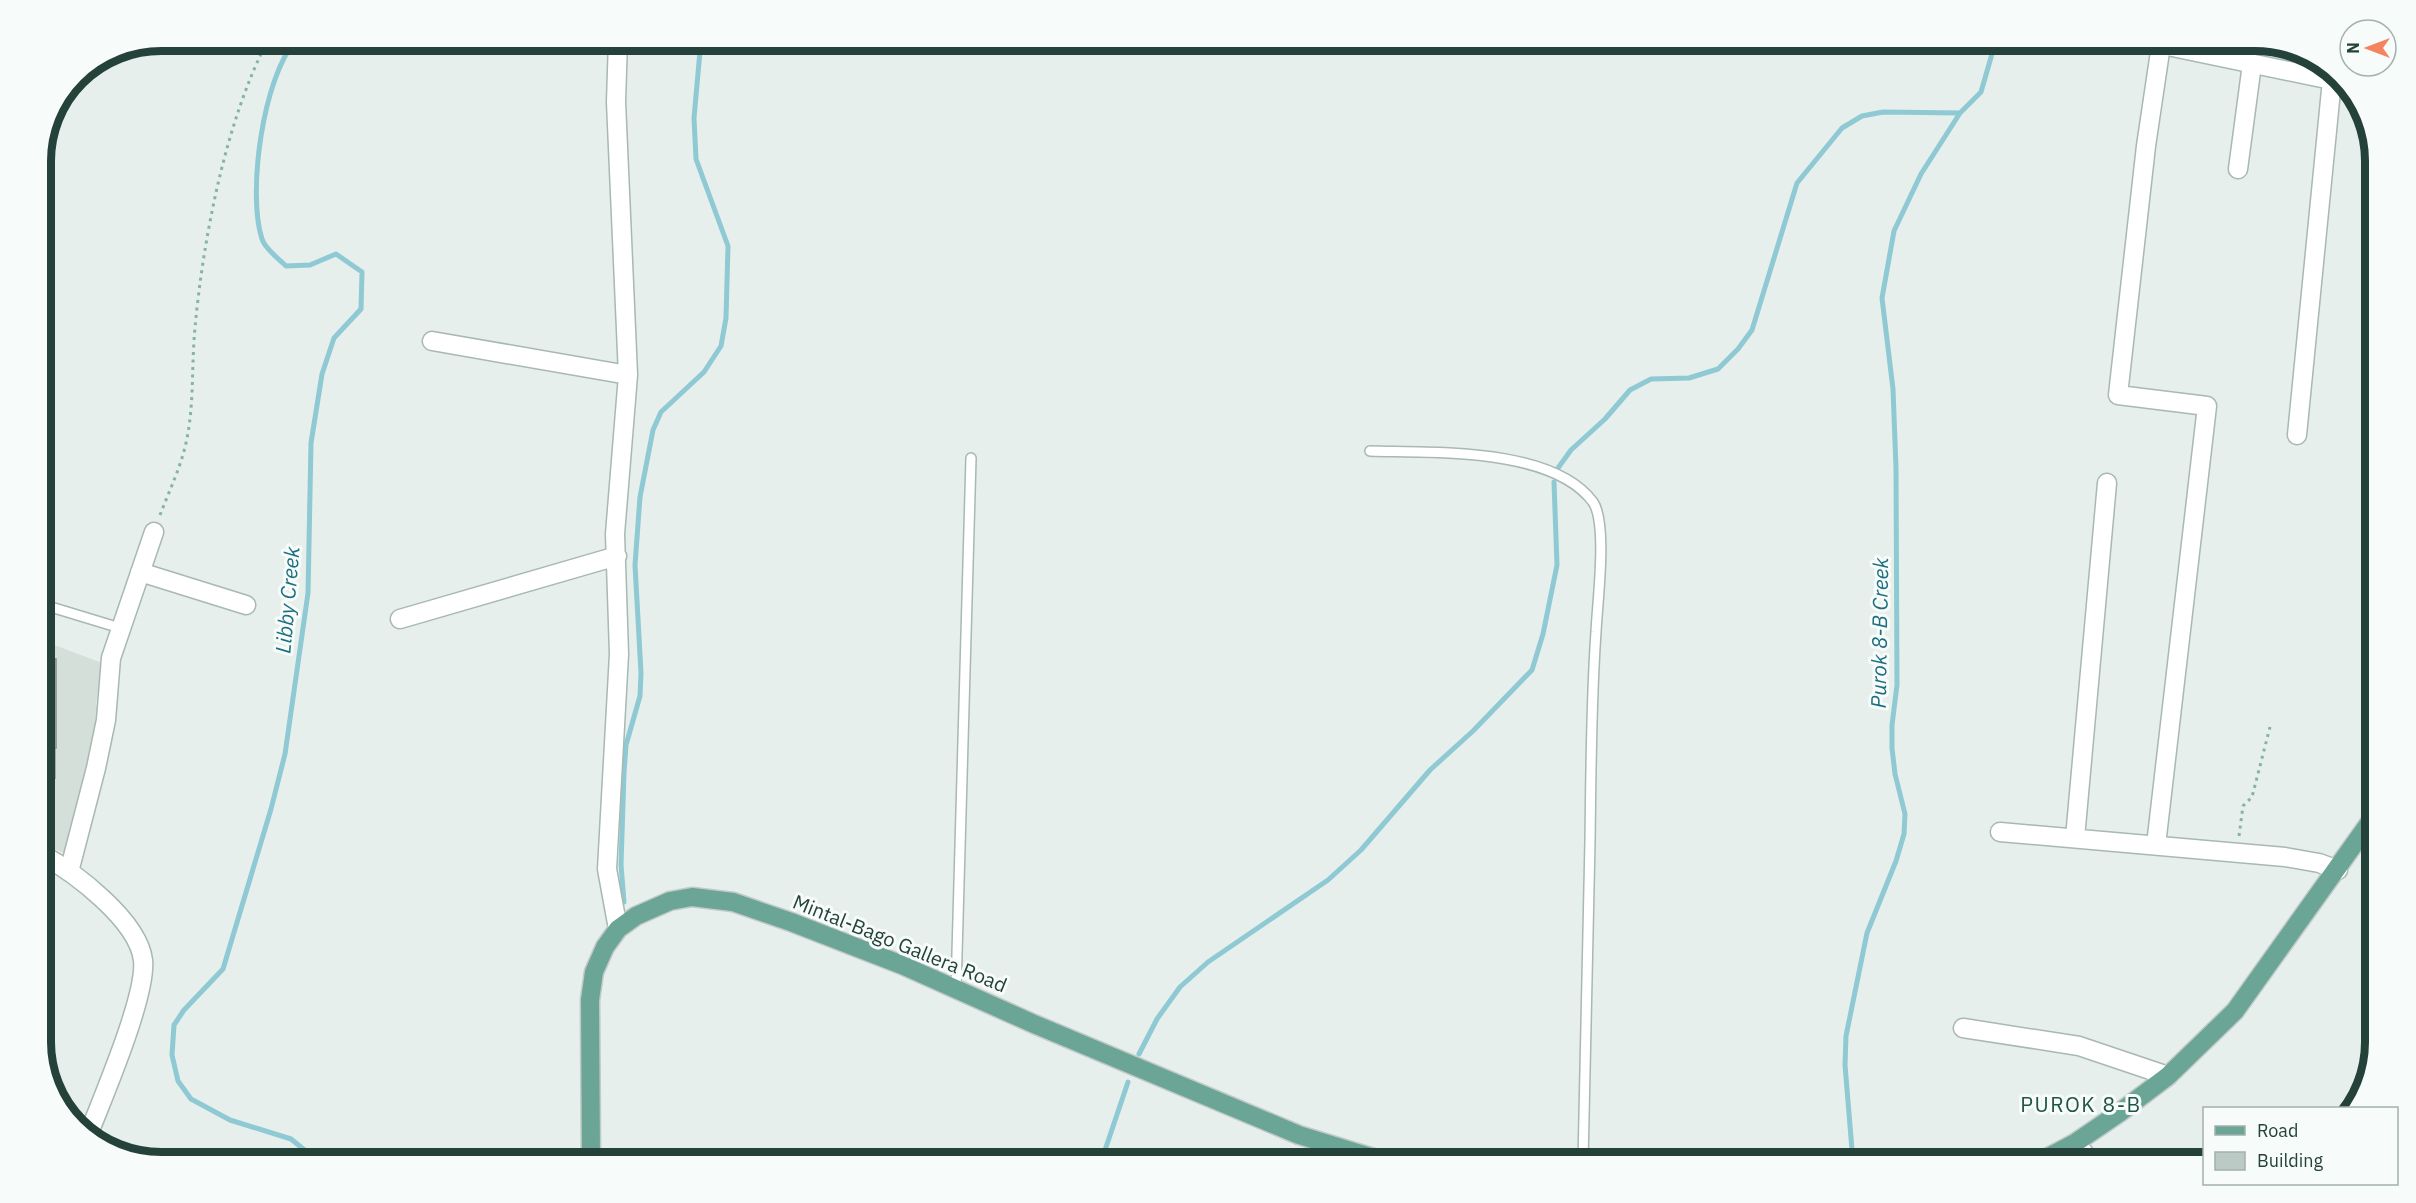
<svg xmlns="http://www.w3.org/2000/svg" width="2416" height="1203" font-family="'IBM Plex Sans',sans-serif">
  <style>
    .built { fill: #d4dfda }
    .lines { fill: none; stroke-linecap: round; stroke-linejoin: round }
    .stream { stroke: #8ec9d4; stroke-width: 5 }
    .lane-casing { stroke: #a8b8b2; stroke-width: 12 }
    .street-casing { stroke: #a8b8b2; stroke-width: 21 }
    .primary-casing { stroke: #c2cac8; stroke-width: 21 }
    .path { stroke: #86b3a5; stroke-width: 3; stroke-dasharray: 3 4.5; stroke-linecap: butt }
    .lane { stroke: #fff; stroke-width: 9 }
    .street { stroke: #fff; stroke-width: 18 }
    .primary { stroke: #6aa596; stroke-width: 18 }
    .wall { fill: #a1aea9 }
    .building { fill: #bbcac4; stroke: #838d89; stroke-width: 1.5 }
    .labels { text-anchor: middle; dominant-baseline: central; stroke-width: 6; stroke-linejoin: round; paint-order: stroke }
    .street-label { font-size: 20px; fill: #24423a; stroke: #f7fbf9 }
    .water-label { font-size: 21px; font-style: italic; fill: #1c6f80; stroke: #f7fbf9 }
    .neighbourhood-label { font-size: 21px; letter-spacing: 1.5px; fill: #1f5548; stroke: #f7fbf9 }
    .rim { fill: none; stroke: #24423a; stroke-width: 8 }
  </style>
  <rect width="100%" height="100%" fill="#e6efeb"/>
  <path class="built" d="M41,640L102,663L96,704L101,714L67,854L41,844Z"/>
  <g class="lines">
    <path class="stream" d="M296,40C263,77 247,193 262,239C265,249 279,259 286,266L310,265L336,254L362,272L361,309L334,338L322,374L311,443L308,593L285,754L271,809L223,969L184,1010L174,1025L172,1055L178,1081L191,1099L230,1120L291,1139L307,1152L311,1162
      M1558,468L1571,450L1605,419L1630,390L1651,379L1689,378L1718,369L1738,349L1752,330L1797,183L1842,128L1862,116L1883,112L1960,113
      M624,902L621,865L624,773L626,745L640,696L641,673L635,565L640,497L653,430L661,412L704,372L721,346L726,318L728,246L696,159L694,118L701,40
      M1139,1054L1157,1019L1180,987L1208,962L1328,880L1361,850L1430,770L1473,731L1532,670L1543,634L1557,565L1554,482
      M1101,1162L1128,1082
      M1853,1162L1845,1065L1846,1036L1867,933L1896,861L1904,834L1905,814L1895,774L1892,748V725L1897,685L1896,468L1893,389L1882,298L1894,231L1921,174L1960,113L1981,92L1996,40"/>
    <defs>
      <path id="lane" d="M1370,451C1433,453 1552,447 1593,502C1608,524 1597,605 1596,632C1591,702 1591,771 1590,841C1588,948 1585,1055 1583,1162
        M41,604L120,628
        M956,989L971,458"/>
      <path id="street" d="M618,40L616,102L628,375L615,534L619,654L607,869L618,929
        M2139,40L2341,82
        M2238,169L2252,64
        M432,341L628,375
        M2297,435L2332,80
        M140,572L246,605
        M400,619L617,556
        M2000,832L2285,857L2319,863L2338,870
        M2075,838L2107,483
        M2156,845L2207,406L2118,395L2146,146L2161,45
        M41,854C74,872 138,920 143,960C147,995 103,1097 89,1133
        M69,872L96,768L106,720L111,658L154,532
        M1963,1028L2079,1046L2168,1076
        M2075,1143L2092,1162"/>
      <path id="primary" d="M591,1162L590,1000L594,972L605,947L618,929L636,916L670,901L692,897L733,902L791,922L902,965L1034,1024L1299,1135L1387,1162
        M2039,1162L2075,1143L2119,1113L2168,1076L2235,1011L2375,815"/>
    </defs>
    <use href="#lane" class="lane-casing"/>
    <use href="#street" class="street-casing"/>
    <use href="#primary" class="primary-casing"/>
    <path class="path" d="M160,515C168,494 178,473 184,451C195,411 191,368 195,328C203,239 226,120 268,40
      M2239,836L2243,806L2252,797L2270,727"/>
    <use href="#lane" class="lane"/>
    <use href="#street" class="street"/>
    <use href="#primary" class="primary"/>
  </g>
  <path class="wall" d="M41,659H56V779H41Z"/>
  <path class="building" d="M41,659H56V748H41Z
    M2077,1151L2089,1162H2065Z"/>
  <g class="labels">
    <g class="street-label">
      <text transform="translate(900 943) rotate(22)">Mintal-Bago Gallera Road</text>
    </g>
    <g class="water-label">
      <text transform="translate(287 600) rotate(-85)">Libby Creek</text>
      <text transform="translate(1879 633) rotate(-89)">Purok 8-B Creek</text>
    </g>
    <g class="neighbourhood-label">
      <text x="2081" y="1104">PUROK 8-B</text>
    </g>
  </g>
  <path d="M0 0H2416V1203H0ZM161 51H2255A110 110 0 0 1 2365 161V1042A110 110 0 0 1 2255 1152H161A110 110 0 0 1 51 1042V161A110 110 0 0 1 161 51Z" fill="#f7fbf9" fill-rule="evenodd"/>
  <path class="rim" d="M161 51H2255A110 110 0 0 1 2365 161V1042A110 110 0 0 1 2255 1152H161A110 110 0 0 1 51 1042V161A110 110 0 0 1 161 51Z"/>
  <rect x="2203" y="1107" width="195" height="78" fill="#f7fbf9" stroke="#a3b1ad" stroke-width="1.5"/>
  <rect x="2215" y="1126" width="30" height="9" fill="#6aa596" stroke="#a3b1ad" stroke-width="1.5"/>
  <text x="2257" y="1137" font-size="18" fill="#24423a">Road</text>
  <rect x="2215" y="1152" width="30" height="18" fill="#bbcac4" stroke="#a3b1ad" stroke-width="1.5"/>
  <text x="2257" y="1167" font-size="18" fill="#24423a">Building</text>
  <g transform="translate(2368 48) rotate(270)"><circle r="28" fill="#f7fbf9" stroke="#a3b1ad" stroke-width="1.5"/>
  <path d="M0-4.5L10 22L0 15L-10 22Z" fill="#f4845f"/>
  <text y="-9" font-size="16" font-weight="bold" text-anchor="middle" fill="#24423a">N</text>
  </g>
</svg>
